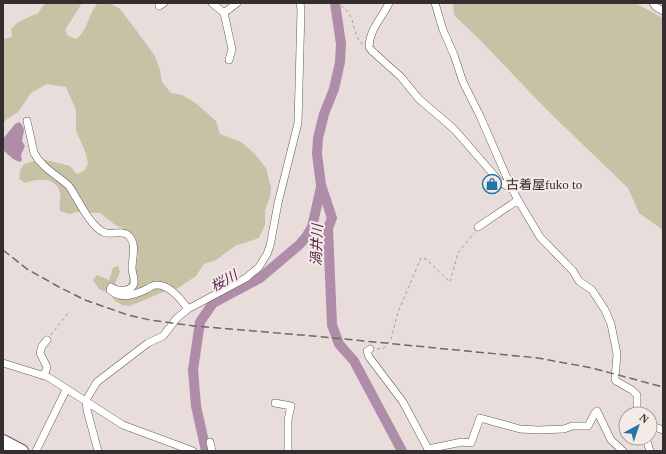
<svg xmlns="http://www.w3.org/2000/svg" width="666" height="454" font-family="'Times New Roman','Noto Sans JP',serif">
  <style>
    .green { fill: #c7c1a5 }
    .water { fill: #af8da9 }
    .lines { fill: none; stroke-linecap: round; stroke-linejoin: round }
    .river { stroke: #af8da9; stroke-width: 10 }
    .street-casing { stroke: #655b58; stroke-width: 8 }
    .highway-casing { stroke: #655b58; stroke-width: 14 }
    .path { stroke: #a49b99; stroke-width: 1; stroke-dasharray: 3 3; stroke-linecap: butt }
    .street { stroke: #fff; stroke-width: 7 }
    .highway { stroke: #fff; stroke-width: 12 }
    .rail { stroke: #6f6866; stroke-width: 1.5; stroke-dasharray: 8 4; stroke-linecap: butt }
    .labels { text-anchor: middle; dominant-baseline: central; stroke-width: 4; stroke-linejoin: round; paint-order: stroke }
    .poi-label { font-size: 13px; fill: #342f2e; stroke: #f6eae7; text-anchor: start }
    .water-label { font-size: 14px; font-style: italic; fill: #562a50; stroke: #f6eae7 }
  </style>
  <rect width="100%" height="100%" fill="#e8ddda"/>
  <path class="green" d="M45,3H82L65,30L68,36L76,39C88,31 88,14 98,3H110L120,9L136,30L155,56L160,70L162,82L171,93L182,95L197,104L216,121L220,134L241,142L254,153L266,168L271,188L270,197L265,210V225L259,238L235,246L216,260L204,264L196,276L175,290H168L130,306L122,305L115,301L110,294L99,289L93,280L97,275L109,280L113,268L118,266L120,272L115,283L118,287L128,286L130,275L136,265L138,256L136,239L131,233L114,224L100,213L78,212L69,214L60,211C58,204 62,197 60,192C55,176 37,179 25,183L19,179L20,171L24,164L34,161L46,160L70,166L77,174L85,170L88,163L85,151L76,131V110L66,87L47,84L31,93L18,112L7,119L3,123V38L5,39L12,37L11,29L18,22L38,13Z
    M453,3H635L663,18V230L639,213L628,188L546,109L481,41L454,15Z"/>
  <path class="water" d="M19,122C27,128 23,133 22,141L25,146L21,155L22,160L20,162L13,159L3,150V139L15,124Z"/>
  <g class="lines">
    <path class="river" d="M335,3L341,44L340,62L334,89L324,114L318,138L317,154L321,185L332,218L328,228L332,325L339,344L354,361L402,451
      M206,451L196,406L193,370L200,322L213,303L260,278L299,245L306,237L312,227L321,187"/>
    <defs>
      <path id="street" d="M212,3L224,13
        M389,3C382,18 369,30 369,47L372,51L401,77L419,99L454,129L500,182L507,186L511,187
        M435,3L443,30L454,55L463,82L480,116L511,187L518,200L540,237L573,271L579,281L592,290L605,310L611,324L617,354L615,379L616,381L632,390L637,395V407L639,414
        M653,3L656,7L663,11
        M159,6L164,3
        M229,60L232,49L224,13L237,3
        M27,121L34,153C42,168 57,175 69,186C72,190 74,195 77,199C83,210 92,226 103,232C111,236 122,229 129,236C137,244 132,259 132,268C132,273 134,276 134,280C136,292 118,292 111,287L110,290C122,300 134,295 147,289C150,287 153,285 156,285C169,284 181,299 188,309
        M478,227L518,200
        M370,349L367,351L369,357L403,402L428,449
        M3,363L48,377L123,425L193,451
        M44,376L47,367L40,353L42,346L47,340
        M275,403L291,406L288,420V451
        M650,425L663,430
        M646,438L650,451
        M210,442L212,451
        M36,451L66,390
        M98,451L87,410L86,400L97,382L148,343L163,336L177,318L188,309L246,278L259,267L267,254L270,246L278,203L298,123L301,10L300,3
        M429,451L428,449L462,442L471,443L480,418L520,429L538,430L564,429L572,426H588L595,413L597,411L611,440L623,451"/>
      <path id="highway" d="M3,441L22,451
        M3,451H4"/>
    </defs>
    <use href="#street" class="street-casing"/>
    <use href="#highway" class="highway-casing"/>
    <path class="path" d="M336,3C359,14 349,31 363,45
      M51,335L68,313
      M377,349L384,348L391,339L398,312L421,258L426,259L450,282L458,253L474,233"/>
    <use href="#street" class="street"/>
    <use href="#highway" class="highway"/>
    <path class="rail" d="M3,250L27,269L59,287L85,300L128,315L150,320L194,326L313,336L538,358L592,368L663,387"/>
  </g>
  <defs>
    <symbol id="shop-ring" viewBox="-11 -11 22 22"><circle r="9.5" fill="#f6eae7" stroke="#2177a7" stroke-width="1.5"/><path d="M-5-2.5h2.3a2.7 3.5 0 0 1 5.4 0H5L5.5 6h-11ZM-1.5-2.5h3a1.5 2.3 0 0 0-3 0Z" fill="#2177a7"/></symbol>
  </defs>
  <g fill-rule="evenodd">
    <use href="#shop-ring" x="481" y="173" width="22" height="22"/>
  </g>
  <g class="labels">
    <g class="poi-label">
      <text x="506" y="184">古着屋fuko to</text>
    </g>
    <g class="water-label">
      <text transform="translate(317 245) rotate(-88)">渦井川</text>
      <text transform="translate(224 281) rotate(-29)">桜川</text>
    </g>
  </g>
  <rect width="666" height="454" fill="none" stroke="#342f2e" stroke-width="8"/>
  <g transform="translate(638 426) rotate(40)"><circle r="19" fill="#f6eae7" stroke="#a89f9d"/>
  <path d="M0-3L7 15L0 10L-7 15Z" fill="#2177a7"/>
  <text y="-6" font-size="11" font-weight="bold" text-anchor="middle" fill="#342f2e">N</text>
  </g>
</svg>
